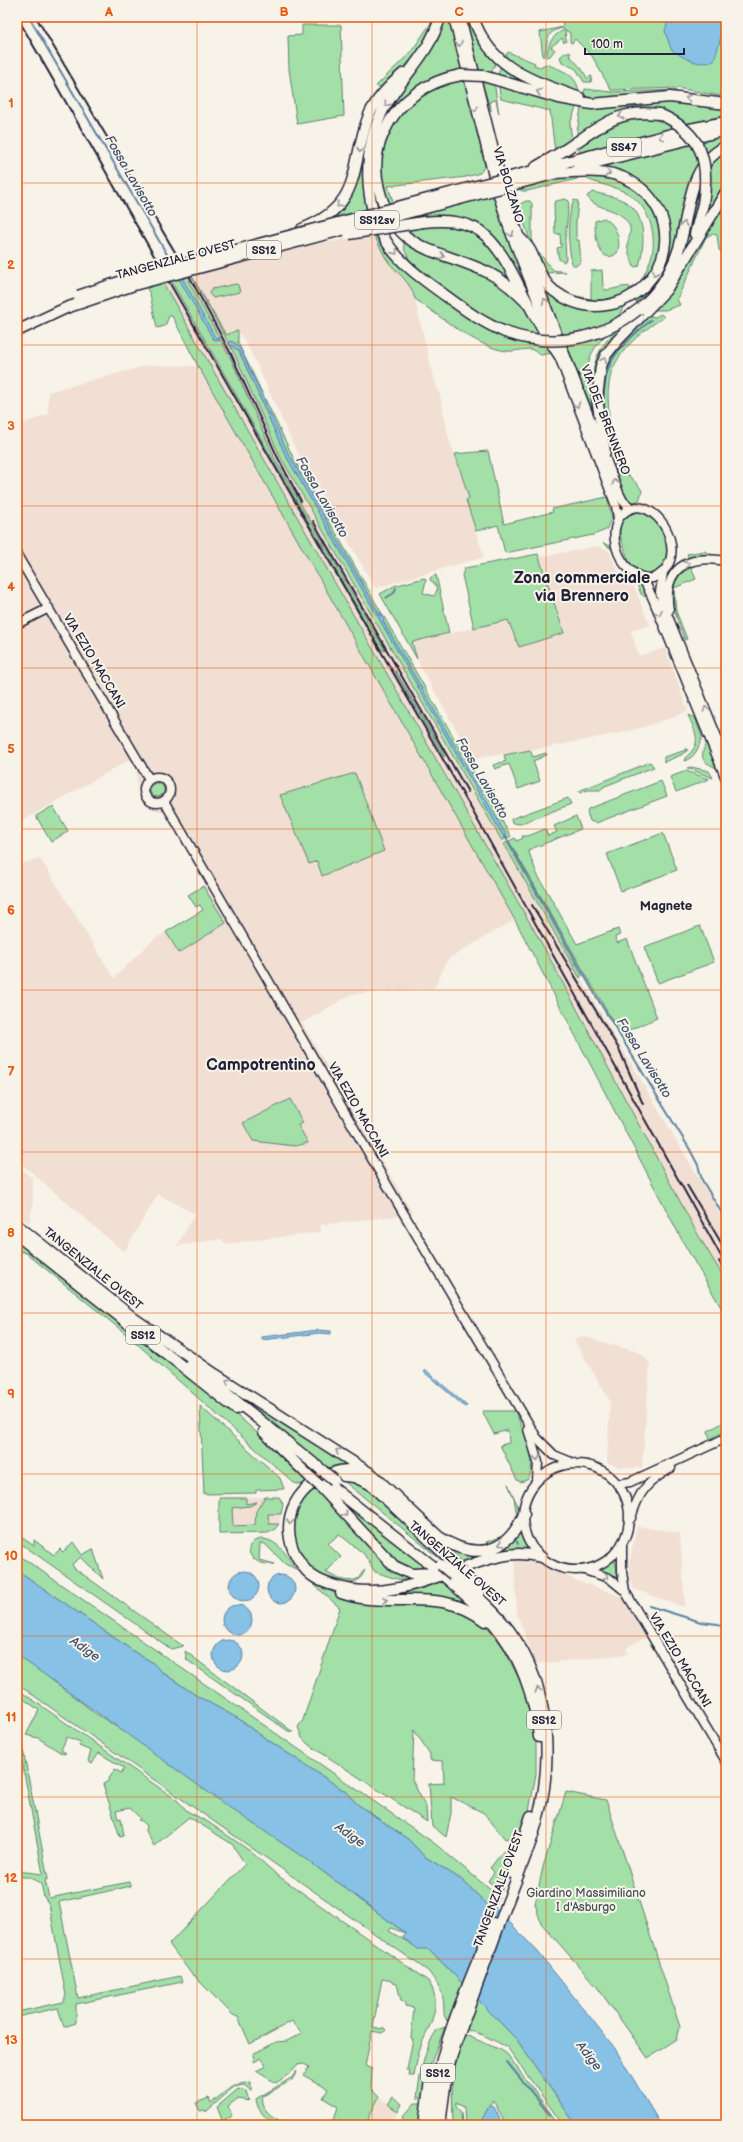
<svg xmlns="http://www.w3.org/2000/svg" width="743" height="2142" font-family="'Balsamiq Sans',sans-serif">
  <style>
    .built { fill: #f2dfd3 }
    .green { fill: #a3e0a7; stroke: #628171 }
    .water { fill: #87c1e6; stroke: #5f81a2 }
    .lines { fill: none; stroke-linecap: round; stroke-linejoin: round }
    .stream { stroke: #5f81a2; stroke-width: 2 }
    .secondary-casing { stroke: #22223b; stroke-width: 11 }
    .highway-casing { stroke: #22223b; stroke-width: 13 }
    .secondary { stroke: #f7f3e8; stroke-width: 8 }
    .highway { stroke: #f7f3e8; stroke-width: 10 }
    .rail { stroke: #22223b; stroke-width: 2 }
    .highway-bridge-casing { stroke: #22223b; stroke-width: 13; stroke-linecap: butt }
    .highway-bridge { stroke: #f7f3e8; stroke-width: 10 }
    .oneway { stroke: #97959a }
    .grid { fill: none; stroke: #e8590c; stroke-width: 1; stroke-opacity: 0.55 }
    .labels { text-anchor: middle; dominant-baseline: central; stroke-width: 4; stroke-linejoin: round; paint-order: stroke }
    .shield { fill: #f7f3e8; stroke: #62616f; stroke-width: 1 }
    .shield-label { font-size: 11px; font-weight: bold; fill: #22223b }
    .street-label { font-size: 12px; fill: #22223b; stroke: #f7f3e8 }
    .park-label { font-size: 12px; fill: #425256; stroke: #f7f3e8 }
    .water-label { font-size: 13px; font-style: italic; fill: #40526e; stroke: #f7f3e8 }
    .neighbourhood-label { font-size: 13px; font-weight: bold; fill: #22223b; stroke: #f7f3e8 }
    .district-label { font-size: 16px; font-weight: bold; fill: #22223b; stroke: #f7f3e8 }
    .neatline { fill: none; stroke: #e8590c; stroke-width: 1.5 }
    .grid-label { font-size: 13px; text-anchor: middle; font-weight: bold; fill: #e8590c }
  </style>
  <rect width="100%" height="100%" fill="#f7f3e8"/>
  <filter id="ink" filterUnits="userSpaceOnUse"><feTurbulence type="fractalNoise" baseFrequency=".025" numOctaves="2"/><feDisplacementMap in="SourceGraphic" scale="8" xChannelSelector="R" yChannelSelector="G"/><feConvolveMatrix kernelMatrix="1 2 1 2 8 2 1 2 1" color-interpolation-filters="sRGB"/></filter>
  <g filter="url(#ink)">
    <path class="built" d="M373,234L379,245L412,287L432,371L440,395L449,439L469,498L466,500L484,557L375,588L294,446L250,350L238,330L226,335L191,273L307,246Z
      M190,273L235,355L280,456L574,967L726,1224V1281L697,1233L542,944L162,281L170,279L273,460L275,459L231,359L185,275Z
      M149,365L198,366L515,920L449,958L434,988L352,994L302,1023L413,1214L320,1225L321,1232L226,1244L221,1239L177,1246L195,1214L158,1194L124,1252L17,1160V865L40,858L114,978L154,939L166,932L179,953L226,923L203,886L205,885L171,820L161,811L149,808L138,792L136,769L131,759L17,824V426L48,414V392Z
      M599,546L609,551L618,571L634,587L650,625L631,631L639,656L665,648L688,711L648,726L620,733L549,747L473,759L420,666L412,642L508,620L564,632L539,557Z
      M17,1165L33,1179V1202L30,1221L28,1223L17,1213Z
      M582,1336L637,1352L645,1357L650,1364L642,1468L619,1467L607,1463L610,1401L574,1340Z
      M279,1497L283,1504L279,1524L271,1532L219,1534V1498Z
      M637,1526L680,1533L685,1605L680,1606L634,1589L629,1575V1563Z
      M514,1555L532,1557L575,1580L626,1598L647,1637L627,1647L628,1654L536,1664L517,1614Z
      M379,2097L398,2112L392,2125H365Z"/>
    <path class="green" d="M435,17H437C428,48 402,67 382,91L381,87L376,86L411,52Z
      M443,17H449L462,72C411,79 370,120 374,174C375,186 379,196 382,207H381C373,201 373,192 372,182C364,103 428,82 443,17Z
      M464,17H470L497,62L492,69L493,74L478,71Z
      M561,17H726V97L677,88L611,90L592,56L575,39L572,43L570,42V33L565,30L566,41L564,43L562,38L551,47L555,50L550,56L546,57C549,43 551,36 564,30L563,28C542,32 550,44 543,57L540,32L563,27Z
      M302,25H341L344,116L297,124L289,69L288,36L302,35Z
      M508,52L535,63L534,65L540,67L546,64C561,70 577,74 579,92L584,93L585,89L611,92L676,90L672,94C649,95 624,100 601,99C569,96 531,75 504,59Z
      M566,52L571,53L569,55L582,69L587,78L592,76L591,82H584L576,69L562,62L560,57Z
      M501,65L555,94L498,75Z
      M464,78L485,166L480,173L466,177L388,186L394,204L389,205L383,187L381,155L385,140L398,114L428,88Z
      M481,79L494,81L499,114L496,100L490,101L491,111Z
      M498,83L577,105L570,124L572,141L555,152L550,111L501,99Z
      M664,100L726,106V115L686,124L647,109L576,138L581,108Z
      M380,105L371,210L326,221L344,206L356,185L368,132Z
      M649,115L678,127L580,153L578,146L610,123Z
      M726,134V141L707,156L701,141Z
      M692,142L701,161L673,255L658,284L637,306V302L633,299L664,263L654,198L597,166Z
      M726,149V186L703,222L710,185L709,163Z
      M571,175L580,176L577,179L527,191H522L518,188Z
      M606,175L638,189L656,214L662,239L659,259L637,289C641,278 648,270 651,258C658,236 649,205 627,193C616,187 602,185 589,180L586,176Z
      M703,178L692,235L682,259L658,294L698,182Z
      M593,192C603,195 614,196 624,201C647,213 645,245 639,266L634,267C632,261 629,255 628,249C626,240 633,233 629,225C619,205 596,212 587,196Z
      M493,193L537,312L498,244L472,224L399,222L396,219Z
      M726,197V221L722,238L723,254L719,250L717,235L712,234L706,237L677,299L680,305L665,310H653Z
      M565,199L569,201L565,241L566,259L564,262L559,259L557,248L561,247L560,234H555L554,203L556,201Z
      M574,200L578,201L576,222V240H579L581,261L576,266L572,264C568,244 566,219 574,200Z
      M526,201H530L532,204V246L519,208L520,204Z
      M604,218C616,224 622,240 617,253C599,268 594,232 595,221Z
      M450,223L476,232L489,244L515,286L420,241L404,229Z
      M379,232L383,239L473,320L547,344L552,353L541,355L531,349C522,349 514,352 506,351C476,347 440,316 415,299C411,283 401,276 390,264C383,255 378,243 373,233Z
      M402,234L485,274L521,301L544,337L532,336L489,322L413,266L405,251Z
      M536,253L540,254L553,270L566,272L545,273Z
      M602,270L603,287L605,290C614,290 623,285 630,287L627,296L591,303L576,296L591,299V271Z
      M190,273L226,335L238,330V343L295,461L381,612V617L288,453L236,344H229L239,351L285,454L505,839L502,841L280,456L235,355Z
      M185,275L231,359L275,459L385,651L381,649L170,279Z
      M162,281L542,944L697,1233L726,1281V1316L683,1242L515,920L198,366L172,316H169L165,326L157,328L150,294L145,285Z
      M236,284L238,285L240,292L213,298L209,293L212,289Z
      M543,285L561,299L625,303L617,320L601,328L563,337Z
      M661,314L664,317C640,332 612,355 609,384C607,395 609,407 609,418C610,432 610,448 616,461C622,473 637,480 642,491L639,501L632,502L625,496L605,435L600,395L608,356L647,315L655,317Z
      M634,317L616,337L594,384C589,354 611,332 634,317Z
      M610,331C574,364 593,377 595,416L566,343Z
      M488,451L504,524L553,512L552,509L607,497L612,517L606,530L593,535L505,553L498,525L476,531L466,500L469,498L455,454Z
      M640,511C655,514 673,542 668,557C668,559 665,562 664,565C657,578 639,575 631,564C627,559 626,553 624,547C616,528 618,516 640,511Z
      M603,543L613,547L627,572L640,583L646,594L645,597L641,594L637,584L623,570L613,550Z
      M704,551L715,556H699L689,559L687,554Z
      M538,554L564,633L519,647L508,620L474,628L462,575L465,568Z
      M691,568L696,579L674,588L676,611L687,639L685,640C677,619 659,579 691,568Z
      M436,575L449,633L412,642L417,659L380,594L394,586L424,578L426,580L423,593L434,596C439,589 436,584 430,580L431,577Z
      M384,617L506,828L511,836L508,838L497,820L383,621Z
      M395,670L445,755L444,757L396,674Z
      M688,715L695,718L702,737C699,747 695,758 684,761L685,758C703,743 696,734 688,715Z
      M707,741L718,769C701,760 699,760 707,741Z
      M685,748L688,750L681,755L664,762V757L686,750Z
      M530,750L533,757L546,753L547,755L533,761L540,781L518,789L509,764L495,769L493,765L506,761L504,755Z
      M650,762L654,767L605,786L600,790H588L580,793L579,791Z
      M691,767L709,771L713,778L687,768Z
      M686,771L709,779L676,792L670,777Z
      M355,773L384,851L322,876L317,861L309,864L280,795Z
      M661,781L667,796L596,823L590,821L587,812L588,809Z
      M150 790a7 7 0 1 1 14 0a7 7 0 1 1-14 0Z
      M568,798L571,804L520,824L512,823L511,819Z
      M53,806L68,831L51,842L36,816Z
      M576,816L581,829L528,850L537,874L577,944L618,929L620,935L615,937L617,943L627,939L657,1018L620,1034L509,841L515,838L517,841L523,838L522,836H528L545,829L548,836L557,832L554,826Z
      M663,833L677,870L621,891L607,854Z
      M507,842L582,975L580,978L504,844Z
      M203,886L226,923L179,953L166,932L203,910L200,905L196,907L188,895Z
      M700,926L714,962L658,983L644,947Z
      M290,1099L303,1123L298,1125L308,1143L295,1146L253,1141L243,1123Z
      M17,1242L245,1422L308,1479L302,1485L294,1483L126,1334L26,1253L17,1250Z
      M205,1370L354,1467L329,1469Z
      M200,1406L280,1478L284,1489L256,1490V1493L204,1494Z
      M482,1411H515C522,1428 540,1464 527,1480L520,1482L517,1480L500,1445L509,1443L508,1430L494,1434Z
      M726,1421V1431L710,1439L708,1431Z
      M340,1478L364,1484L448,1562L445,1563Z
      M508,1484L521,1513L508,1536L486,1546L489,1544L486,1542L504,1536L517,1517L514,1498Z
      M316,1486L381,1558L418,1577C405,1585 387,1575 375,1572L364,1554L339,1534L328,1544L341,1557L326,1572C334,1577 347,1584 357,1579C361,1577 361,1572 365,1570C351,1610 267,1557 300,1501C304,1496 311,1491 316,1486Z
      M329,1490L428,1570L409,1569L395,1563Z
      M265,1497H279L283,1504L281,1514H268L269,1524H279L274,1530L268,1533L219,1534V1498H246V1504L257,1502L250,1506L232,1508L233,1526L255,1525L256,1511Z
      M407,1511L447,1547L505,1545L520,1531L529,1550L460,1564Z
      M17,1529L18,1535L34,1546V1540L54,1555L60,1549L63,1552L73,1542L82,1555L93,1549L103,1579L81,1557L72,1564L74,1568L183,1646L171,1649L17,1541Z
      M262,1539C279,1540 287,1556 296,1569L285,1564L265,1544L260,1543L259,1560L275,1564C247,1567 240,1541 262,1539Z
      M17,1554L434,1843L499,1897L495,1907L486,1903L462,1880L424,1856L409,1840L357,1804L346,1792L253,1730L239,1719L197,1696L162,1672L152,1662L139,1655L17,1570Z
      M615,1560L619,1582L599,1570Z
      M439,1578L476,1609C441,1593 412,1596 374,1595C391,1594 429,1593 439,1578Z
      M311,1582L348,1599L443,1604L480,1621L490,1630L503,1647L524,1689L536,1732V1774L529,1811L520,1840L511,1837L505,1839L484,1813L451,1797V1813L446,1837L432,1826L429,1784L444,1783L443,1761L430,1760V1754L414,1730L412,1780L426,1807L427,1822L308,1744L302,1738L298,1727L303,1720L340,1608Z
      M185,1651L293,1732L288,1731L187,1660Z
      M17,1655L32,1664L95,1713L135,1739L310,1862L405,1933L391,1928L389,1931L418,1948L429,1949L464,1985L447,2021C442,2014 445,2008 443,1999C442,1989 434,1979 428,1971L17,1684Z
      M17,1689L177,1800L187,1811L208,1822L250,1851L277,1875L428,1981C443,2002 431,2023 422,2043C418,2054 416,2065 414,2076H409L410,2070H407L413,2039L411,2038L414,2008L405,2006V2002L401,2000L397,1984L392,1983V1981L382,1979L373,2027L382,2029L383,2027L386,2030L382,2033L372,2031L365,2066L372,2069L371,2089L379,2097L368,2119L375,2125H348L339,2120L336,2125H332L338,2107L323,2098L328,2089L303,2075L309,2067L304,2064L297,2065L289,2074L276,2083L256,2071L266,2066L261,2058L254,2062L253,2054L276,2042L287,2041L302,2033L292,2021L250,2044L238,2017L233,2015L197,1979L195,1975L193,1976L169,1944L245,1864L232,1844L189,1817L154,1846L146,1831L147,1826L142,1821L138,1820L140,1818L130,1808L116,1811L118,1819L121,1818L124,1836L120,1837L103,1784L107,1782L115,1769L121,1773L124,1768L99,1753L92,1764L88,1761L91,1751L79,1746L81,1742L67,1737L61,1750L66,1753L63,1754L38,1738L26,1735L39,1710L22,1698L17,1706Z
      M21,1739L48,1879L45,1880L49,1898L129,1882L131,1886L59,1902L78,1998L180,1976L182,1982L76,2004V2023L64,2027L58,2008L17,2017V2012L63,2002L66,1995L49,1904L44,1897L41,1883L30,1877H17V1871L43,1874L18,1740Z
      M566,1792L606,1800L680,2027L677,2039L648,2058L597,1987L541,1923L535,1904L543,1867Z
      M513,1846L517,1848L501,1892L488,1881L494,1872L490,1868L505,1849Z
      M476,1997L517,2040L576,2125H563L507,2047L483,2035L465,2029Z
      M445,2027L429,2068L422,2098H417C419,2078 425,2046 437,2030Z
      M463,2034L501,2050L507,2054L552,2115L554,2124L558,2125H506L493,2100L479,2125H465L464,2107L456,2103V2107L461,2112L462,2125H453L452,2079Z
      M297,2071L292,2080L263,2096C260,2112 275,2118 288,2125C273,2125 258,2116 256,2099L291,2078Z
      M251,2082V2091L244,2085L234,2087L206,2112L205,2110L200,2111L196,2103L209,2098L211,2103L234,2085Z
      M238,2089L246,2091L249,2101L237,2099L228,2106L232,2116L225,2119L228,2125H224L217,2107Z
      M393,2097L402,2104L398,2112L388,2104Z
      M415,2103H421L420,2121L404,2120L402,2118Z"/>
    <path class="water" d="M669,17H723V30L714,61C698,67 683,58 671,49L665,31Z
      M181,276L215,337L220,339L219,341L213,339L178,277Z
      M230,341L235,343L241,350L288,453L381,617V612L384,617L383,621L508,838L505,839L285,454L239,351L229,344Z
      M318,1330L331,1331V1334L320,1333L262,1340V1337Z
      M426,1370L467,1406L465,1407L424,1372Z
      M17,1570L139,1655L152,1662L162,1672L197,1696L239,1719L253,1730L346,1792L357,1804L409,1840L424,1856L462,1880L486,1903L495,1907L538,1952L614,2047L661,2125H576L517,2040L429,1949H418L403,1938L405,1933L310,1862L227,1806L17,1655Z
      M229 1586a15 15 0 1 1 30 0a15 15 0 1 1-30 0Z
      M267 1589a14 14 0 1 1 28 0a14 14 0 1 1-28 0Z
      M222 1620a15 15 0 1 1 30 0a15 15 0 1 1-30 0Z
      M213 1655a15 15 0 1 1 30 0a15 15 0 1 1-30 0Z
      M491,2106L494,2107L500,2119L490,2125H479L488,2108Z"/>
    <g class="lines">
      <path class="stream" d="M29,17L172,263
        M604,412C601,362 615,351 651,320
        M386,598L394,593L396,588
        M505,836L600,1003L689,1148L698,1165L702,1180L726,1220
        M516,1540L518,1544
        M649,1606L701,1622L718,1624L726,1629
        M507,2062L550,2115"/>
      <defs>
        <path id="secondary" d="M453,17L497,192L509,230L552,338
          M461,17L504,190L520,238L619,493L623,501L631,508
          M557,351L616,506L618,519
          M637,507C668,509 688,565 653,578C617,582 596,514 637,507Z
          M17,555L149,779
          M663,573L660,592L663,604L726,759
          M643,578L653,599L726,779
          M669,610C662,568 688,554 726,561
          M17,624L49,608
          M144 790a13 13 0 1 1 26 0a13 13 0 1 1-26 0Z
          M164,801L404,1214L537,1438L554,1455L576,1464
          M528,1429L538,1462L537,1481
          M523 1517a53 53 0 1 1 106 0a53 53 0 1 1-106 0Z
          M617,1484L630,1482L726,1438
          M631,1518C639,1491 647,1482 671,1468
          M622,1544V1572L625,1591L726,1761
          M584,1570L609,1578L625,1591"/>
        <path id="highway" d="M440,17C430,55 399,79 382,112C363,151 363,203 386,241C400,264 424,280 446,296C465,310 483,323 505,332
          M473,17C491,70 532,80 580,98
          M461,75C427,81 398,101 384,132C375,151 374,169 379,189C396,255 439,248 489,273C505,281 516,292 529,305
          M483,76L559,98L592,104L670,97L726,104
          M536,167C549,159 563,152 575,143C606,122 620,110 659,114
          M578,167L726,130
          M514,176L690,129L726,122
          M516,184L561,172
          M423,222C443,220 463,220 480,231C503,248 515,280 529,305C538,322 548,339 559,355
          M302,229C365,204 349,166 369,115C376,99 391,84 404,73
          M695,234L703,204
          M520,238C524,242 529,247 531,252C538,266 541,281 554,291C621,341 702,254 647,194C639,185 625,177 613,174C594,170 575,172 556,173
          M641,307C657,294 670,274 677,254C691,216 684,168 726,146
          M605,452L597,398L601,366L606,355L617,341L666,290L726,192
          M17,1225L136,1320
          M17,1235L236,1409
          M132,1317L215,1374L373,1475L439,1537C475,1561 507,1554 524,1514
          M190,1364L323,1471
          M264,1432L311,1478
          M366,1472C345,1466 328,1472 312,1484C298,1494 289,1510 289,1528C289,1544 295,1556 305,1569C313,1579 324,1583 336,1586C385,1602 434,1577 479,1562C501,1555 518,1551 541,1557
          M344,1476L354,1477L370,1484L452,1561
          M327,1483L434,1567
          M319,1485L394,1566L411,1574L434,1573
          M461,1572L480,1592
          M445,1577C462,1592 480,1607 494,1624C520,1655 535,1697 539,1737
          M341,1593C394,1611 436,1584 485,1621
          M512,1873L531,1816
          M424,2125L431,2072
          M432,2125C432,2060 469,1984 493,1923
          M440,2125L447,2070L458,2037C474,1993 490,1950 506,1906C515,1883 524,1861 532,1838C555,1770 553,1689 509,1630C493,1609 472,1592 453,1575"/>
      </defs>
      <use href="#secondary" class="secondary-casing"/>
      <use href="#highway" class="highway-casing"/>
      <use href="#secondary" class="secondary"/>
      <use href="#highway" class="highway"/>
      <path class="rail" d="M17,17L472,810L726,1265
        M36,17L188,274L231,354L277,456L301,501
        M313,521L468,792
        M532,905L619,1049L643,1104
        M687,1185L726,1251
        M719,1261L726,1273"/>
      <defs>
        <path id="highway-bridge" d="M461,75L483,76
          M659,114C702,132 710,161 703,204
          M349,234L423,222
          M78,296L131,278L514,176
          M17,331L66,308L134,285L516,184
          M505,332C552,349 600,340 639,309
          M323,1471L334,1480
          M311,1478L319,1485
          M452,1561L461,1572
          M441,1565L453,1575"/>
      </defs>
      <use href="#highway-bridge" class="highway-bridge-casing"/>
      <use href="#highway-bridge" class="highway-bridge"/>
    </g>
    <defs><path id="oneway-chevron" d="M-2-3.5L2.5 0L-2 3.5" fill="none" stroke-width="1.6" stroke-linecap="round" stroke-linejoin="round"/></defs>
    <g class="oneway">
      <use href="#oneway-chevron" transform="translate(459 44) rotate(77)"/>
      <use href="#oneway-chevron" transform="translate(539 92) rotate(-162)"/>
      <use href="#oneway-chevron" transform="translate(688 98) rotate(-174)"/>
      <use href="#oneway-chevron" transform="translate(387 104) rotate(125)"/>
      <use href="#oneway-chevron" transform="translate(475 109) rotate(77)"/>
      <use href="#oneway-chevron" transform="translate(621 116) rotate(163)"/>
      <use href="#oneway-chevron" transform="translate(661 137) rotate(165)"/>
      <use href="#oneway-chevron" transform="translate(360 150) rotate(100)"/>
      <use href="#oneway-chevron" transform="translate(608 173) rotate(10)"/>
      <use href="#oneway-chevron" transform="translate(339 205) rotate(133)"/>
      <use href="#oneway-chevron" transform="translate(684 224) rotate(-79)"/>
      <use href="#oneway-chevron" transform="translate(511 234) rotate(69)"/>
      <use href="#oneway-chevron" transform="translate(395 252) rotate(51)"/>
      <use href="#oneway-chevron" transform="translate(442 256) rotate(19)"/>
      <use href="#oneway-chevron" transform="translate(655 273) rotate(121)"/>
      <use href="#oneway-chevron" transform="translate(545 301) rotate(-112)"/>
      <use href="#oneway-chevron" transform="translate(604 360) rotate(-63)"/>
      <use href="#oneway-chevron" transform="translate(577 405) rotate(69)"/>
      <use href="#oneway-chevron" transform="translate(615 482) rotate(-109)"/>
      <use href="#oneway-chevron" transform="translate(687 564) rotate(-29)"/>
      <use href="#oneway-chevron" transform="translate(659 613) rotate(70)"/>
      <use href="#oneway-chevron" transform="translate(706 709) rotate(-110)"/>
      <use href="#oneway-chevron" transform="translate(228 1381) rotate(-148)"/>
      <use href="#oneway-chevron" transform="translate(338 1451) rotate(-148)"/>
      <use href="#oneway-chevron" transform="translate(537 1458) rotate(79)"/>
      <use href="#oneway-chevron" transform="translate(345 1514) rotate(48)"/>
      <use href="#oneway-chevron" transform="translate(290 1522) rotate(97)"/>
      <use href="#oneway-chevron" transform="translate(501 1544) rotate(149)"/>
      <use href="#oneway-chevron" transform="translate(606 1577) rotate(27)"/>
      <use href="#oneway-chevron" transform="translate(385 1600)"/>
      <use href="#oneway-chevron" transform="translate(538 1690) rotate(-106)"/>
    </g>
  </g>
  <path class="grid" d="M197,17V2125M372,17V2125M546,17V2125M17,183H726M17,345H726M17,506H726M17,668H726M17,829H726M17,990H726M17,1152H726M17,1313H726M17,1474H726M17,1636H726M17,1797H726M17,1959H726"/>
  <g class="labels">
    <g class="shield">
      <rect x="607" y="138" width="34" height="18" rx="3"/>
      <rect x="355" y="211" width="44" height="18" rx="3"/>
      <rect x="247" y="241" width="34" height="18" rx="3"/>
      <rect x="126" y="1326" width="34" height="18" rx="3"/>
      <rect x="527" y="1711" width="34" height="18" rx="3"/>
      <rect x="421" y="2064" width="34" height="18" rx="3"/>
    </g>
    <g class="shield-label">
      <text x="624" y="147">SS47</text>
      <text x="377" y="220">SS12sv</text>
      <text x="264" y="250">SS12</text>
      <text x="143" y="1335">SS12</text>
      <text x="544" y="1720">SS12</text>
      <text x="438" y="2073">SS12</text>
    </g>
    <g class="street-label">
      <text transform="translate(508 185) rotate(73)">VIA BOLZANO</text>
      <text transform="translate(176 260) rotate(-15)">TANGENZIALE OVEST</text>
      <text transform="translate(605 420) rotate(69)">VIA DEL BRENNERO</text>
      <text transform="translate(94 661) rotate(59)">VIA EZIO MACCANI</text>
      <text transform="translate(358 1110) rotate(60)">VIA EZIO MACCANI</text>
      <text transform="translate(93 1269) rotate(39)">TANGENZIALE OVEST</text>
      <text transform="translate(457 1564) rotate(41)">TANGENZIALE OVEST</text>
      <text transform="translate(680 1660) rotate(59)">VIA EZIO MACCANI</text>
      <text transform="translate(499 1889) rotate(-70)">TANGENZIALE OVEST</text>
    </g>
    <g class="park-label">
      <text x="586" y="1893">Giardino Massimiliano<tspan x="586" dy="14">I d'Asburgo</tspan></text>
    </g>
    <g class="water-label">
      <text transform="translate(131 176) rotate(60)">Fossa Lavisotto</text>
      <text transform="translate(322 497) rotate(60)">Fossa Lavisotto</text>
      <text transform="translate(482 778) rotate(60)">Fossa Lavisotto</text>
      <text transform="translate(644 1058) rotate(58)">Fossa Lavisotto</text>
      <text transform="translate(85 1649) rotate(35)">Adige</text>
      <text transform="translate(350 1835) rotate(35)">Adige</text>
      <text transform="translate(589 2056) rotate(53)">Adige</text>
    </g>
    <g class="neighbourhood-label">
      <text x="666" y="906">Magnete</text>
    </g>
    <g class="district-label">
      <text x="582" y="578">Zona commerciale<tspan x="582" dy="18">via Brennero</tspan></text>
      <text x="261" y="1065">Campotrentino</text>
    </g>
  </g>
  <rect width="743" height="2142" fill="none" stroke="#f7f3e8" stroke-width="44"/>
  <path d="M585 48v6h99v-6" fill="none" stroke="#22223b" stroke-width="2"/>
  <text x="591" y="48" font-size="12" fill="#22223b" stroke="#f7f3e8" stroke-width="3" paint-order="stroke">100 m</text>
  <rect x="22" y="22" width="699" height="2098" class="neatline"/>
  <g class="grid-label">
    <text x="109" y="16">A</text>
    <text x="284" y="16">B</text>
    <text x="459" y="16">C</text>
    <text x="634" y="16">D</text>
    <text x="11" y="107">1</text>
    <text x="11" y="269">2</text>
    <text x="11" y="430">3</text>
    <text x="11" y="591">4</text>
    <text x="11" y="753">5</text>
    <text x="11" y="914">6</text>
    <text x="11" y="1076">7</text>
    <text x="11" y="1237">8</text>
    <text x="11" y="1398">9</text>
    <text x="11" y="1560">10</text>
    <text x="11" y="1721">11</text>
    <text x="11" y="1882">12</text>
    <text x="11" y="2044">13</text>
  </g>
</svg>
